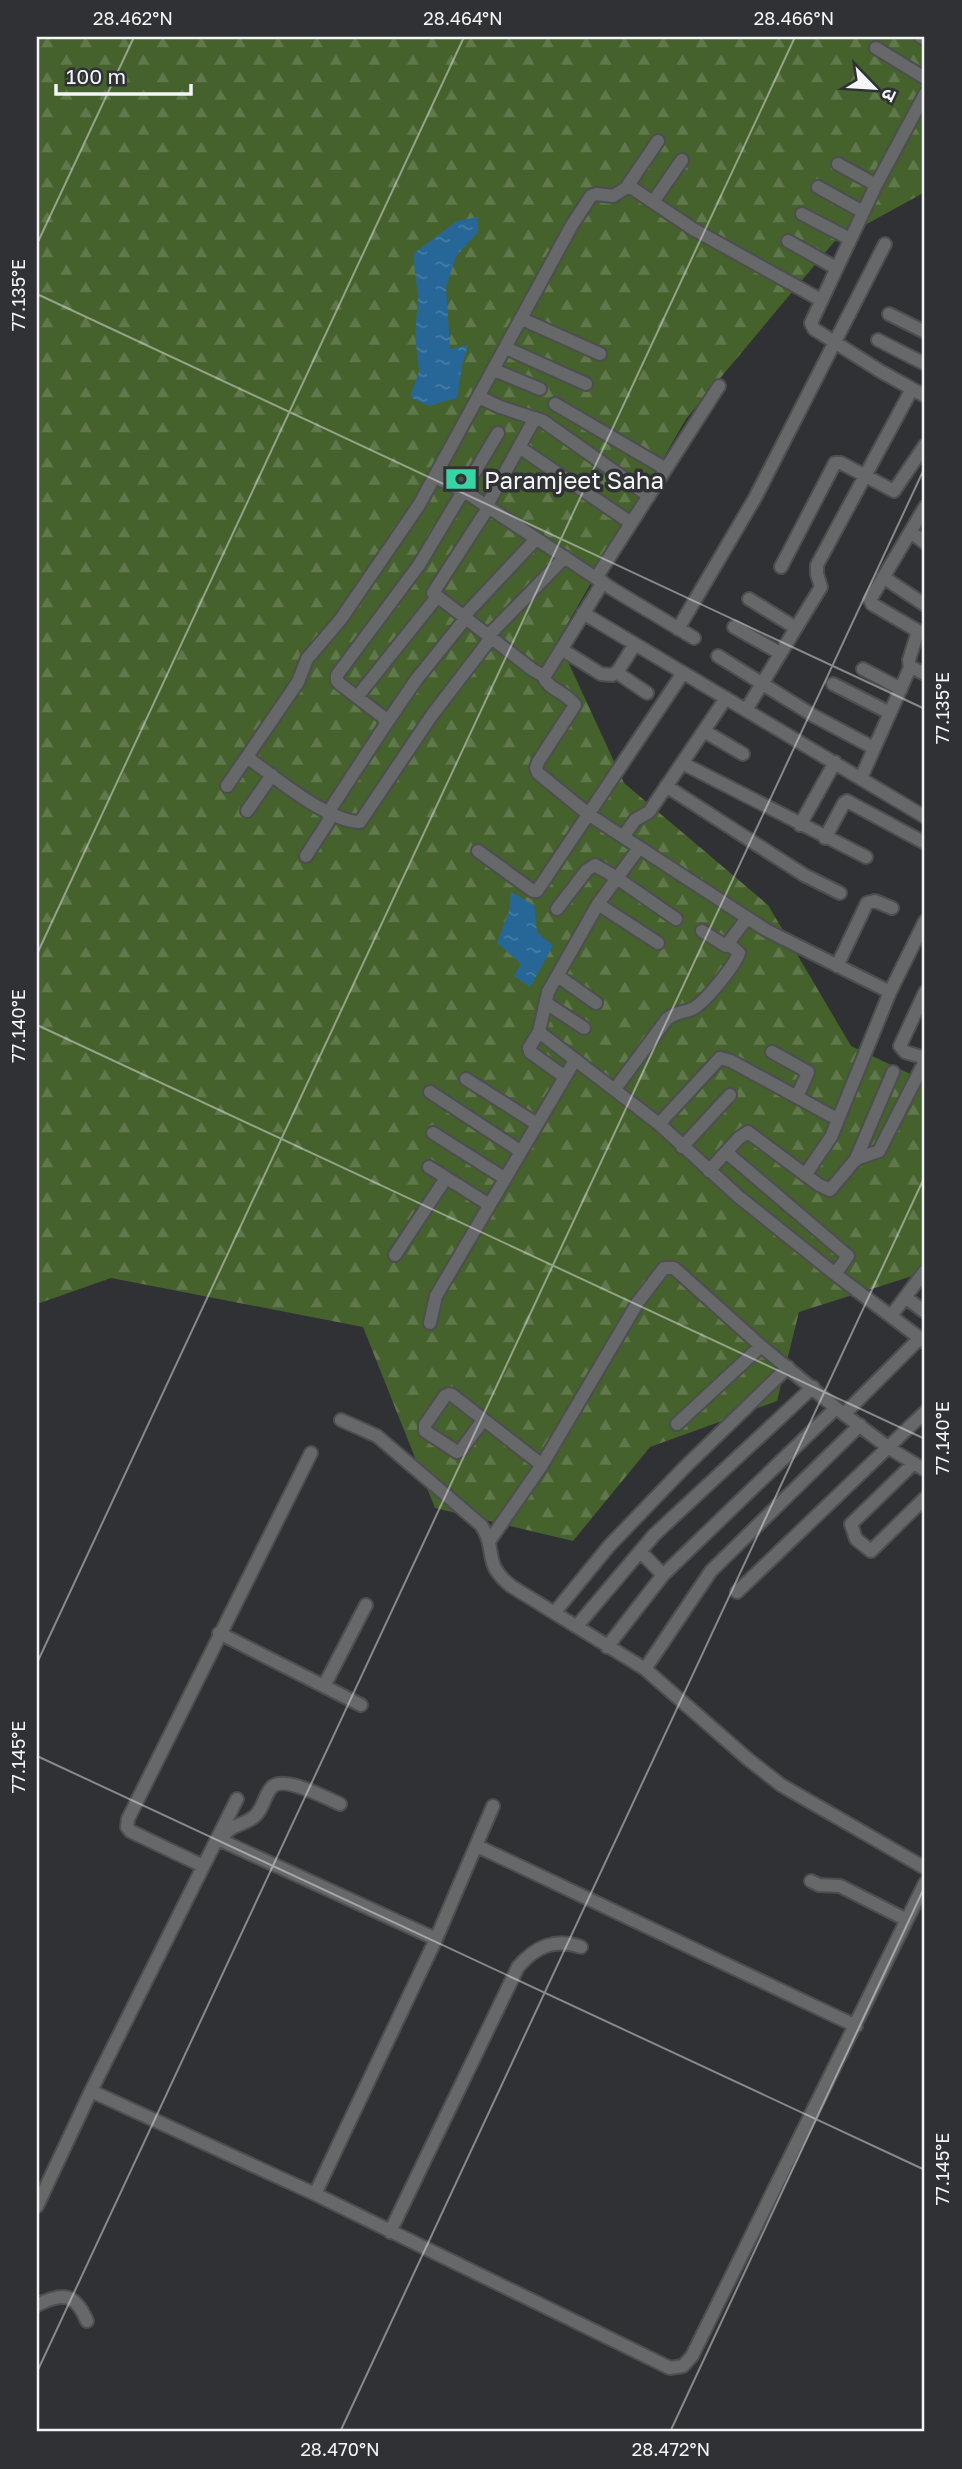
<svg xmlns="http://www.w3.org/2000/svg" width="962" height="2469" font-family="'Golos Text','Noto Sans Devanagari',sans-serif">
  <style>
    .forest { fill: url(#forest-firs) }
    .water { fill: url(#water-ripples) }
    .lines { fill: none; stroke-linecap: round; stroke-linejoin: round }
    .minor-casing { stroke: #4d4e50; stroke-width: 16 }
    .minor { stroke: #67686a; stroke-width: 12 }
    .ticks { fill: none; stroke: #f4f5f6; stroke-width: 2; stroke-opacity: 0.45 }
    .labels { text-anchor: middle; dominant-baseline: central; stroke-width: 7; stroke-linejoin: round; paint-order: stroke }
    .poi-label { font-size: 24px; fill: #f4f5f6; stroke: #303134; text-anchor: start }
    .neatline { fill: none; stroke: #f4f5f6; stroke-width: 2.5 }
    .ticks-label { font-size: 18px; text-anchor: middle; fill: #f4f5f6 }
  </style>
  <defs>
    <pattern id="forest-firs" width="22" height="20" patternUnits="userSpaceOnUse" patternTransform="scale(1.75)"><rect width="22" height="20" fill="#45612c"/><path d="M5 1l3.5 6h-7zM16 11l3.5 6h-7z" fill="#60784b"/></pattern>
    <pattern id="water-ripples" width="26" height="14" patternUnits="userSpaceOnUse" patternTransform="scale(1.75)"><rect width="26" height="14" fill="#266797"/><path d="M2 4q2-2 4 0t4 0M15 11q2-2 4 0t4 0" fill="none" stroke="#467da6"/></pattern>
  </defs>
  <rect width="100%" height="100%" fill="#303134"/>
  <path class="forest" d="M37,37H925V192L834,242L686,419L558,640L624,783L768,905L851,1046L925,1081V1272L799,1312L777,1401L650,1447L573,1541L435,1508L363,1327L111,1278L37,1304Z"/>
  <path class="water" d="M478,217V232L456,256L446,287L450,349L468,345L462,365L457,398L428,406L410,397L419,371L415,335L418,298L413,254L457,221Z
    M511,892L534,905L537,932L553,946L530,987L514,976L521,964L497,943L509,911Z"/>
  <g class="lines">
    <defs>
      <path id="minor" d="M921,37L925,39
        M876,48L925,78
        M925,94L876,185L811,323L814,329L880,371L925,396
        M838,164L876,185
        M818,187L863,212
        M626,188L658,141
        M653,202L682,160
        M802,214L850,239
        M788,241L836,268
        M889,314L925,332
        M522,319L600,354
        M878,340L925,364
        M506,348L586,384
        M494,370L540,389
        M479,397L500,407L543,421L649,496
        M555,404L666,469
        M519,447L631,523
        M435,477L464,491L614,590L694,638
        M486,507L535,418
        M488,508L433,593L533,670L542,675L546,674L603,582
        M911,532L925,543
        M781,567L835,463H841L894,491L925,445
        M883,577L925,605
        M596,578L719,386
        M749,599L796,628
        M583,613L925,817
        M463,617L536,539
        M734,627L780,653
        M678,629L755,498L885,244
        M488,636L565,557
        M635,644L618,671L622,676L647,693
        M561,649L601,674L612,675L618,671
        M718,656L814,716L874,748
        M863,669L901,689
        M910,669L909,660L918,631L872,604L870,600L925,507
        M543,675C547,690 567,692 575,705L538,762L536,768L538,773L588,814L766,930L890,992
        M833,684L890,713
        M357,697L437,597
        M746,710L821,587L817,574V565L912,389
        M386,724L416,680L465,619
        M704,731L743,754
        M247,757C273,776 328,822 360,822L432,715L491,638
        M682,763L866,857
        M861,778L909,670L913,668L925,674
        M227,786L298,682L307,659L341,619L419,505L572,225L591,196L596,194L613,196L626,188H632L693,229L821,300
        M666,786L804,875L840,893
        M247,811L272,775
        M800,825L835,762
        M623,837L635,820L649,812L726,698
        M825,838L844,803L847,801L925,843
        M639,848L598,904L548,992L539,1032L659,1124
        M478,851L533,891H537L683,673
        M306,856L328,822L331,808L386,724L383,717L340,684L337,681V675L419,565L498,433
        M598,904L658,943
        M557,909L587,870L595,865L617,878L676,919
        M702,931L726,946L747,918
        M837,966L867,903L875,901L892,908
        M558,976L596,1003
        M925,992L900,1046L905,1052L925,1058
        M546,1003L584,1028
        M539,1032L529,1048L530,1052L565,1077
        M772,1052L808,1072L797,1097
        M466,1079L537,1124
        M615,1089L667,1019C676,1011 683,1013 692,1009C704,1004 735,965 739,953L729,944
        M430,1092L520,1151
        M837,1119L731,1061L720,1058L659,1124L739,1197L835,1274L925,1342
        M433,1133L504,1178
        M682,1147L730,1095
        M726,1152L739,1138L748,1132L819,1185L830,1190L856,1159L879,1151L925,1061
        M855,1161L893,1072
        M429,1167L488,1204
        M709,1171L726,1152L848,1256L835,1274
        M805,1175L831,1137L890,992L925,921
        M395,1255L446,1178
        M905,1297L925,1312
        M891,1316L925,1271
        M430,1323L436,1296L575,1060
        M844,1414L920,1338
        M341,1420L377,1436L481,1525C498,1550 481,1562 511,1586L645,1669L749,1760L781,1785L925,1868
        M483,1420L462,1449L457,1452L425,1431V1425L445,1396L449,1394L452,1395L542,1465
        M677,1424L761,1346
        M914,1463L851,1524L856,1539L871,1551L925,1498
        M490,1540L542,1465L638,1302L664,1268H674L761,1346L836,1408L889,1448L925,1470
        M640,1551L663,1575
        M737,1592L925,1412
        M555,1612L609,1546L684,1468L788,1367
        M577,1626L654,1535L813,1387
        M219,1633L361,1705
        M607,1647L663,1575L836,1408
        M645,1669L711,1571L860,1425
        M324,1686L366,1605
        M223,1837C230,1824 246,1825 255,1816C264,1808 264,1795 272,1787C284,1775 326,1798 340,1804
        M218,1839L436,1939
        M477,1846L856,2026
        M203,1866L130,1831L127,1827L128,1819L311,1453
        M811,1881L819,1885L840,1886L907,1920
        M91,2091L315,2194L670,2368L683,2366L692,2356L925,1883
        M315,2194L436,1939L493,1806
        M37,2206L91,2091L237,1799
        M390,2232L518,1967C536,1946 555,1938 581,1947
        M37,2305C63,2292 75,2293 87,2321"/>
    </defs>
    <use href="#minor" class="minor-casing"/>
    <use href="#minor" class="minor"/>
  </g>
  <path class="ticks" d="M37,244L134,37M37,294L925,709M37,954L464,37M37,1025L925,1439M37,1663L795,37M37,1756L925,2170M37,2372L925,467M340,2432L925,1176M670,2432L925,1886"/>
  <defs>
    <symbol id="bank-bare" viewBox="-9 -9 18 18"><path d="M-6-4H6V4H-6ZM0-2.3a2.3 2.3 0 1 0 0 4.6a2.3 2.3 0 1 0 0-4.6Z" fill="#38d4a6" stroke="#303134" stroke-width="2.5" paint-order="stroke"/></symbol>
  </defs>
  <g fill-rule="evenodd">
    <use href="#bank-bare" x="439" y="457" width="44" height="44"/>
  </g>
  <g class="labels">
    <g class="poi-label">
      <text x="484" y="479">Paramjeet Saha</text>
    </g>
  </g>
  <rect width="962" height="2469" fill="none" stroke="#303134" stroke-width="77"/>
  <g transform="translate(874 88) rotate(115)" stroke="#303134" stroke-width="5" paint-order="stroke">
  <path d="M0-5L12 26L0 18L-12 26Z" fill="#f4f5f6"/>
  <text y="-10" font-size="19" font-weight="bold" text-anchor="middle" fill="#f4f5f6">उ</text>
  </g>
  <path d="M56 84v10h135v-10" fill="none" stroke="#f4f5f6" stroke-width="3.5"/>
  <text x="66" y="84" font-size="21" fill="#f4f5f6" stroke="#303134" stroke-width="5" paint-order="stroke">100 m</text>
  <rect x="38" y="38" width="885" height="2392" class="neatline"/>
  <g class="ticks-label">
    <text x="133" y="25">28.462°N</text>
    <text x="463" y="25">28.464°N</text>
    <text x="794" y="25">28.466°N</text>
    <text transform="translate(19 295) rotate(-90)" y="6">77.135°E</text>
    <text transform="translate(943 708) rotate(-90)" y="6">77.135°E</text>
    <text transform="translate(19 1026) rotate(-90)" y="6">77.140°E</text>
    <text transform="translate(943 1438) rotate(-90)" y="6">77.140°E</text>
    <text transform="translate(19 1757) rotate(-90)" y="6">77.145°E</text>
    <text transform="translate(943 2169) rotate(-90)" y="6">77.145°E</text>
    <text x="340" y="2456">28.470°N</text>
    <text x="671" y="2456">28.472°N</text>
  </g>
</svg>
